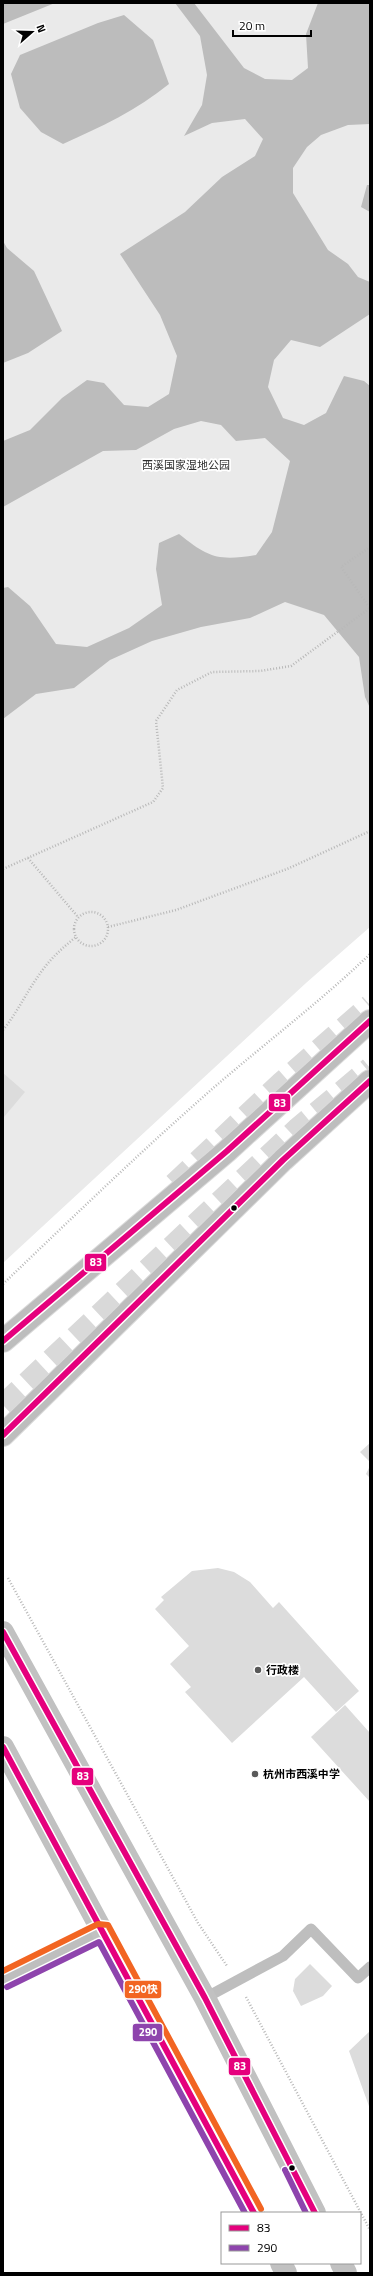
<svg xmlns="http://www.w3.org/2000/svg" width="373" height="2276" font-family="'Titillium Web','Noto Sans SC',sans-serif">
  <style>
    .green { fill: #eaeaea }
    .water { fill: #bcbcbc }
    .building { fill: #dcdcdc }
    .lines { fill: none; stroke-linecap: round; stroke-linejoin: round }
    .highway-tunnel { stroke: #d9d9d9; stroke-width: 22; stroke-dasharray: 22 11; stroke-linecap: butt }
    .primary-casing { stroke: #dbdbdb; stroke-width: 24 }
    .path { stroke: #b8b8b8; stroke-width: 2.5; stroke-dasharray: 1 2; stroke-linecap: butt }
    .lane { stroke: #bebebe; stroke-width: 11 }
    .secondary { stroke: #c1c1c1; stroke-width: 22 }
    .primary { stroke: #bdbdbd; stroke-width: 22 }
    .bus-1-casing { stroke: #fff; stroke-width: 9 }
    .bus-2-casing { stroke: #fff; stroke-width: 9 }
    .bus-3-casing { stroke: #fff; stroke-width: 9 }
    .bus-1 { stroke: #e5007d; stroke-width: 6 }
    .bus-2 { stroke: #8e44ad; stroke-width: 6 }
    .bus-3 { stroke: #f26522; stroke-width: 6 }
    .bus-dot { fill: #000; stroke: #fff; stroke-width: 1.5 }
    .poi-dot { fill: #595959; stroke: #fff; stroke-width: 1.5 }
    .labels { text-anchor: middle; dominant-baseline: central; stroke-width: 3.5; stroke-linejoin: round; paint-order: stroke }
    .park-label { font-size: 11px; fill: #2f2f2f; stroke: #fff }
    .poi-label { font-size: 11px; font-weight: bold; fill: #000; stroke: #fff; text-anchor: start }
    .line-badge { stroke: #fff; stroke-width: 1.5 }
    .badge-label { font-size: 11px; text-anchor: middle; font-weight: bold; fill: #fff }
  </style>
  <rect width="100%" height="100%" fill="#fff"/>
  <path class="green" d="M3,3H370V927L306,983L3,1263Z"/>
  <path class="water" d="M3,3H55L3,24Z
    M175,3H194L244,68L265,79L292,80L308,68L306,34L318,3H370V124L348,125L321,135L307,147L293,168V193L328,250L348,264L358,277L370,282V314L320,347L291,340L274,360L268,387L283,418L304,425L326,413L344,376L364,381L370,386V708L365,697L359,657L324,615L285,602L250,618L201,627L152,641L110,660L74,688L36,694L3,719V588L8,587L30,606L56,644L87,647L129,628L162,605L156,569L159,543L179,534C209,558 218,561 256,555L272,532L290,461L265,438L236,441L221,425L201,421L174,429L136,450L103,451L3,507V441L30,430L62,398L87,380L104,383L124,405L148,407L169,394L177,356L160,315L120,254L185,212L222,177L255,156L263,139L245,119L212,123L184,136L202,105L207,75L200,36Z
    M124,15L153,40L169,84C137,110 101,127 63,144L41,132L20,108L11,74L20,55L98,23Z
    M367,185H370V212L361,207Z
    M3,241L7,248L34,271L62,331L28,353L3,363Z"/>
  <path class="building" d="M3,1073L25,1092L4,1117L3,1116Z
    M370,1443V1462L360,1452Z
    M370,1466V1478L366,1474Z
    M218,1568L234,1572L250,1582L273,1608L279,1602L359,1691L336,1712L304,1677L232,1743L185,1692L191,1687L170,1664L189,1646L155,1609L164,1600L161,1597L192,1571Z
    M345,1705L370,1733V1802L311,1737Z
    M310,1964L332,1986L323,1996L301,2006L293,1991L295,1979Z
    M370,2031V2109L349,2051Z"/>
  <g class="lines">
    <path class="highway-tunnel" d="M174,1184L282,1082L370,1005
      M3,1405L297,1129L370,1068"/>
    <defs>
      <path id="primary" d="M3,1341L227,1151L370,1021
        M3,1435L283,1160L370,1081"/>
    </defs>
    <use href="#primary" class="primary-casing"/>
    <path class="path" d="M28,858L78,917
      M3,869L153,802L163,788L156,721L177,690L212,672L260,671L291,666L370,608L341,567L370,547
      M74 929a17 17 0 1 1 34 0a17 17 0 1 1-34 0Z
      M108,927L176,910L287,869L370,831
      M3,1030C17,1013 26,993 39,975C49,960 62,948 76,937
      M3,1284C72,1218 140,1152 211,1090C264,1044 320,1002 370,954
      M8,1578L198,1923L227,1966
      M246,1997L370,2230"/>
    <path class="lane" d="M3,1980L102,1931
      M205,1998L283,1956L311,1929L358,1978L370,1967"/>
    <path class="secondary" d="M3,1632L205,1998L315,2213
      M3,1747L254,2213
      M281,2263L286,2273
      M341,2263L346,2273"/>
    <use href="#primary" class="primary"/>
    <defs>
      <path id="bus-1" d="M3,1341L227,1151L370,1021
        M3,1435L283,1160L370,1081
        M3,1632L205,1998L315,2213
        M3,1747L254,2213"/>
      <path id="bus-2" d="M7,1987L99,1942L245,2213
        M285,2170L306,2213"/>
      <path id="bus-3" d="M3,1971L98,1924L108,1925L261,2209"/>
    </defs>
    <use href="#bus-1" class="bus-1-casing"/>
    <use href="#bus-2" class="bus-2-casing"/>
    <use href="#bus-3" class="bus-3-casing"/>
    <use href="#bus-1" class="bus-1"/>
    <use href="#bus-2" class="bus-2"/>
    <use href="#bus-3" class="bus-3"/>
  </g>
  <g class="bus-dot">
    <circle cx="234" cy="1208" r="3.5"/>
    <circle cx="292" cy="2168" r="3.5"/>
  </g>
  <g class="poi-dot">
    <circle cx="258" cy="1670" r="4"/>
    <circle cx="255" cy="1774" r="4"/>
  </g>
  <g class="labels">
    <g class="park-label">
      <text x="186" y="465">西溪国家湿地公园</text>
    </g>
    <g class="poi-label">
      <text x="266" y="1670">行政楼</text>
      <text x="263" y="1774">杭州市西溪中学</text>
    </g>
  </g>
  <g class="line-badge">
    <rect x="268" y="1093" width="23" height="19" rx="4" fill="#e5007d"/>
    <rect x="84" y="1253" width="23" height="19" rx="4" fill="#e5007d"/>
    <rect x="71" y="1767" width="23" height="19" rx="4" fill="#e5007d"/>
    <rect x="124" y="1980" width="38" height="19" rx="4" fill="#f26522"/>
    <rect x="132" y="2023" width="31" height="19" rx="4" fill="#8e44ad"/>
    <rect x="228" y="2057" width="23" height="19" rx="4" fill="#e5007d"/>
  </g>
  <g class="badge-label">
    <text x="280" y="1107">83</text>
    <text x="96" y="1266">83</text>
    <text x="83" y="1780">83</text>
    <text x="143" y="1993">290快</text>
    <text x="148" y="2036">290</text>
    <text x="240" y="2070">83</text>
  </g>
  <rect width="373" height="2276" fill="none" stroke="#000000" stroke-width="8"/>
  <rect x="221" y="2212" width="140" height="52" fill="#ffffff" stroke="#999999"/>
  <rect x="229" y="2225" width="20" height="6" fill="#e5007d" stroke="#999999"/>
  <text x="257" y="2232" font-size="12" fill="#000000">83</text>
  <rect x="229" y="2245" width="20" height="6" fill="#8e44ad" stroke="#999999"/>
  <text x="257" y="2252" font-size="12" fill="#000000">290</text>
  <g transform="translate(32 32) rotate(70)" stroke="#ffffff" stroke-width="3" paint-order="stroke">
  <path d="M0-3L7 15L0 10L-7 15Z" fill="#000000"/>
  <text y="-6" font-size="11" font-weight="bold" text-anchor="middle" fill="#000000">N</text>
  </g>
  <path d="M233 30v6h78v-6" fill="none" stroke="#000000" stroke-width="2"/>
  <text x="239" y="30" font-size="12" fill="#000000" stroke="#ffffff" stroke-width="3" paint-order="stroke">20 m</text>
</svg>
